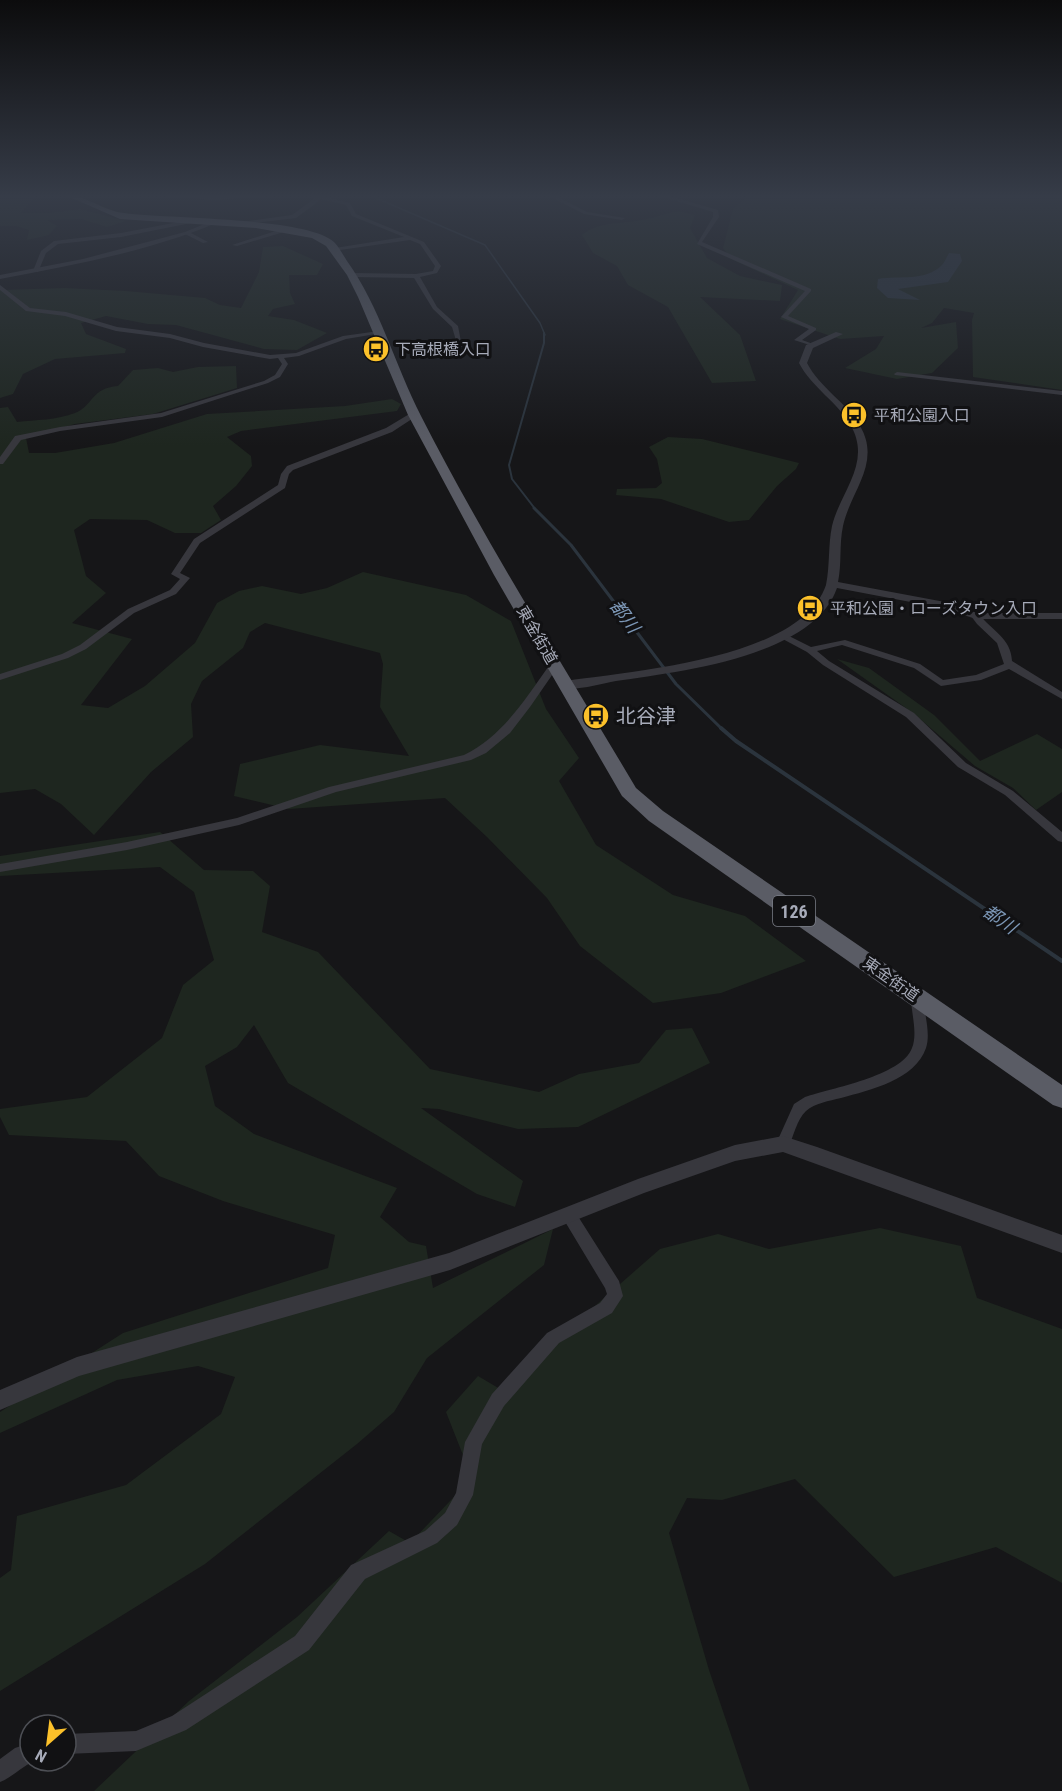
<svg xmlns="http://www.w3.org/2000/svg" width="1062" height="1791" font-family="'Roboto Condensed','Noto Sans JP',sans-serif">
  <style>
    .green { fill: #1e261f }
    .water { fill: #2b343d }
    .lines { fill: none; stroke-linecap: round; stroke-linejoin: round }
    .stream-far3 { stroke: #2b343d; stroke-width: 1.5 }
    .stream-far2 { stroke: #2b343d; stroke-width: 2 }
    .stream-far1 { stroke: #2b343d; stroke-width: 3 }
    .stream { stroke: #2b343d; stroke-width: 4 }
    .minor { fill: #37373d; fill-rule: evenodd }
    .tertiary { fill: #37373d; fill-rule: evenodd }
    .trunk { fill: #5a5c65; fill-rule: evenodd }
    .labels { text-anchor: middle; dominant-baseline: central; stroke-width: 6; stroke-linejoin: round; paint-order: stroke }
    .far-poi-label { font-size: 16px; fill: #a7abb9; stroke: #111113; text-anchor: start }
    .far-street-label { font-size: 16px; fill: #a7abb9; stroke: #111113 }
    .far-water-label { font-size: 18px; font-style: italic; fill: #7c97b6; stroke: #111113 }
    .shield { fill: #111113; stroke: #7a7d87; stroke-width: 1.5 }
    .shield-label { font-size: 18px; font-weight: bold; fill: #a7abb9 }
    .poi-label { font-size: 20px; fill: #a7abb9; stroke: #111113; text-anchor: start }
  </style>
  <rect width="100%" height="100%" fill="#161618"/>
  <path class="green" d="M0,195H36L21,213H49L80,209L126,221L107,227L81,219L47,220L57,226L49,235L27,240L29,230L16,226H0Z
    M751,195H1062V390L973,377L972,320L974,313L944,308L932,323L921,328L956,322L958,348L932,373L897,379L845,368L876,349L884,336L840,339L780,319L798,290L731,259L723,248L733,209Z
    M678,211L695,215L690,228L707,258L740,276L782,285L780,301L700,297L740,335L756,381L712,383L668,307L628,285L617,266L593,253L582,235C598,222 616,224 636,221C650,219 664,214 678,211Z
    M283,246L323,264L317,275H289L290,293L295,304L273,309L268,316L294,320L327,333L297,350L264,349L176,325L148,324L106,316L81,323L86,334L126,349L125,353L55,359L23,374L13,394L0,398V290L65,288L126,291L205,298L220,305L241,308L259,272L263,247Z
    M236,366L237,388L153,414L75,424L26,438L29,453H55L114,443L207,414L345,406L392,399L401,404L397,411L241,431L227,437L251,456L252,466L236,486L213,506L221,520L201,533H175L147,520L90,519L74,530L86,576L106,593L72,623L132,639L81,705L108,708L145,686L195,643L217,603L239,591L262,586L301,594L327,588L363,572L466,595L511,621L546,709L579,758L559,781L596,845L673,895L745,916L806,961L721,993L653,1003L580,946L547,898L487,837L445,798L289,809L234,796L240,764L320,745L409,756L380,707L383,664L380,653L265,623L250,632L243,648L202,681L191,704L193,737L151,772L94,835L61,804L35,789L0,793V408L8,407L17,422C35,420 57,420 75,413C94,405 91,388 118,386L133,370L158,368L173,372L198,367Z
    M668,437L702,439L799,463L796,469L777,486L749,520L729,522L661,499L616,495L617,489L656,488L662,483L657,459L649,447Z
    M837,659L869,668L934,715L980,761L1037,734L1062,749V792L1036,810L1013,788L975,766L913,713Z
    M160,832L204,870L253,871L270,886L262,932L318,952L430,1069L539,1092L579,1074L639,1063L666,1030L692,1028L710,1063L578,1127L518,1129L439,1109L421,1108L523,1181L515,1207L477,1194L288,1083L254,1025L237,1047L205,1066L215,1106L254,1134L397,1188L380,1217L409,1242L426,1246L433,1288L553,1229L544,1265L427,1358L394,1412L357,1444L205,1564L0,1691V1578L11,1570L17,1516L126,1485L221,1414L235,1377L198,1366L117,1380L0,1433V1412L123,1333L328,1268L335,1235L223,1201L159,1176L126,1141L9,1135L0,1117V1109L87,1097L162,1038L183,985L214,960L194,892L160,867L0,876V856Z
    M880,1228L961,1246L977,1298L1062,1329V1583L996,1547L894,1577L795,1479L722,1500L687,1498L669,1533L709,1670L750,1791H94L189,1701L297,1617L389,1531L410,1543L472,1478L446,1412L478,1376L500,1389L660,1249L718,1234L769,1249Z"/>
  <path class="water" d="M949,253L960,254L962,261L948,282L898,289L920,300L888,298L877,288L878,279C900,275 925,282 942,265C945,262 947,256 949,253Z"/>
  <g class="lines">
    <path class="stream-far3" d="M369,195L485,245L540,323L545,335"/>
    <path class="stream-far2" d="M536,510L512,479L509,465L544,343V333"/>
    <path class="stream-far1" d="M534,508L571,545L676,684L723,730"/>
    <path class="stream" d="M721,728L736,741L1062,961"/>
    <path class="minor" d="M152,195H286L214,200Z
      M318,195L350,203L356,214L424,242L441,266L437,273L420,277L437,307L458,326L462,347H458L452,327L433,309L414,278L352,277L349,275L352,273L416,274L433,271L435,266L420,244L410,240L333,251L335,248L404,237L352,216L346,205L316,198Z
      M547,195H554L587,212L625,218L622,220L584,214Z
      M657,195H666L718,210L719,217L702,242L811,289V291L788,316L816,328V330L802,340L813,344V346L794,340L809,329L781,317L805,291L697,244L713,217V212Z
      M194,219L196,222L121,237L58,244L46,253L38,272L33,271L41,251L54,241L121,233Z
      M285,228L287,231L237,246L232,245Z
      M185,232H189L208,242L203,243L185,234Z
      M0,285L30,308L66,312L117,327L170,334L204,343L270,355L296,353L343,336L379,331L382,333L346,339L299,356L284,358L288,364L280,377L268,383L162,417L60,431L21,440L3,464H0V457L15,436L60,427L161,413L264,381L275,375L282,364L278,358L270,359L203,347L170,338L116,331L65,316L26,311L0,290Z
      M897,372L1062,391V395L895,375L894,374Z
      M411,413L418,415L392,432L293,470L289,474L285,488L200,543L180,573L190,578L176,594L134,613L86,649L68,658L0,680V674L62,654L80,645L128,609L170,590L180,579L171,574L194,539L278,485L281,474L287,466L386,428Z
      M976,613L979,614C992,631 1011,638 1012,661L1062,692V699L1009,669L981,680L941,686L914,668L842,645L817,651L829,661L914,713L966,763L1013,791L1062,832V842L1058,841L1005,795L958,767L906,717L823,665L807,652L779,637L784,634L787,635L811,647L845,640L920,664L943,680L976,675L1004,664L997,643L977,624L971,616Z
      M554,662L559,665L530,707L510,733L486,753L471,760L336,792L239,825L127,850L0,872V864L127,842L237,818L329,787L464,755C504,735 525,699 551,663Z
      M917,992L922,994L923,997C924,1013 931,1033 926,1048C915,1080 870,1090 841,1098C829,1101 815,1103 806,1111C797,1119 793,1138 788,1148L783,1150L778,1148L776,1144L794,1104L805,1097C831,1088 902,1076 912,1048C918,1033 911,1013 911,997L912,994Z
      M569,1208L574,1210L619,1281L623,1296L612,1313L559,1343L504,1406L482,1444L473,1495L457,1525L437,1543L365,1579L309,1650L186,1730L136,1751L66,1754V1734L136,1731L172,1716L295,1636L351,1565L425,1531L445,1513L456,1493L465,1442L492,1394L547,1333L600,1303L607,1294L605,1288L561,1215L564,1210Z
      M30,1743V1761H35C22,1766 13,1777 0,1782V1759L15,1748Z"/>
    <path class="tertiary" d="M314,195H320L319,201L296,218L236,225L233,223L292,215L314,199Z
      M214,220L216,223C147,252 73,265 0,279V275L83,259L185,232Z
      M836,332L843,334L813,348L807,363C820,388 846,402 860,426C882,463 850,492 843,526C839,545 842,563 838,582L945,602L977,613H1062V619H976L942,608L837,588C813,657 678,672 616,681C600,684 577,691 562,688V682L566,681C633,671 801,659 826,585C830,566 828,545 832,526C840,492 872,463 851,426C838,402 812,388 799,363L806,345Z
      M783,1136L817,1147L1062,1235V1253L783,1152L735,1161L644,1193L450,1270L79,1376L0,1410V1390L77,1357L449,1253L638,1179L735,1145Z"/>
    <path class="trunk" d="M65,195C87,195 103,211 124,213C167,219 306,217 334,242C339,247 343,255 347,261C380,307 395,365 421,416C486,543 563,665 636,788L663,811L1062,1085V1108L1053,1105L649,821L622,796L494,575L408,415L358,297L347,275L326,246L312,238L256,228L120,219Z"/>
  </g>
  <linearGradient id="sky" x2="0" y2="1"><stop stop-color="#0c0c0d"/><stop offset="0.44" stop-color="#363c48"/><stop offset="1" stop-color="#363c48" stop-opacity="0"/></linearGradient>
  <rect width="1062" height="446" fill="url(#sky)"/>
  <defs>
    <symbol id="bus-disc" viewBox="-11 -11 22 22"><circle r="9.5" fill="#fcc12a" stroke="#111113"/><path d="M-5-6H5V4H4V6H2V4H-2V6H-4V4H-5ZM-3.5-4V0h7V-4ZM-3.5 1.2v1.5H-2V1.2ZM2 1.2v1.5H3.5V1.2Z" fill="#111"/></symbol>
  </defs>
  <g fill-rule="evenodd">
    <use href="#bus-disc" x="361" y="334" width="30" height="30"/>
    <use href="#bus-disc" x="839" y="400" width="30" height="30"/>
    <use href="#bus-disc" x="795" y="593" width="30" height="30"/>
    <use href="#bus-disc" x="581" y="701" width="30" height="30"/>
  </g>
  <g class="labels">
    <g class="far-poi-label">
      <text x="395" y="349">下高根橋入口</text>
      <text x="874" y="415">平和公園入口</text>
      <text x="830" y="608">平和公園・ローズタウン入口</text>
    </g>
    <g class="far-street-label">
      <text transform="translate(537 635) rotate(60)">東金街道</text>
      <text transform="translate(891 979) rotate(35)">東金街道</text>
    </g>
    <g class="far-water-label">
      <text transform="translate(625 616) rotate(53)">都川</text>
      <text transform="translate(1000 919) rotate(34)">都川</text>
    </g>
    <rect class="shield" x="773" y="896" width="42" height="30" rx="4.5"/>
    <g class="shield-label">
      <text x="794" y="911">126</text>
    </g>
    <g class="poi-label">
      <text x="616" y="716">北谷津</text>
    </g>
  </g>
  <g transform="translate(48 1743) rotate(208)"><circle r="28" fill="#111113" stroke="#4d4f55" stroke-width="1.5"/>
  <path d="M0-4.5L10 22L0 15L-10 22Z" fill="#fcc12a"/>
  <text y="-9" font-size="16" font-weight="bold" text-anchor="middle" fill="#a7abb9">N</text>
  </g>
</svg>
